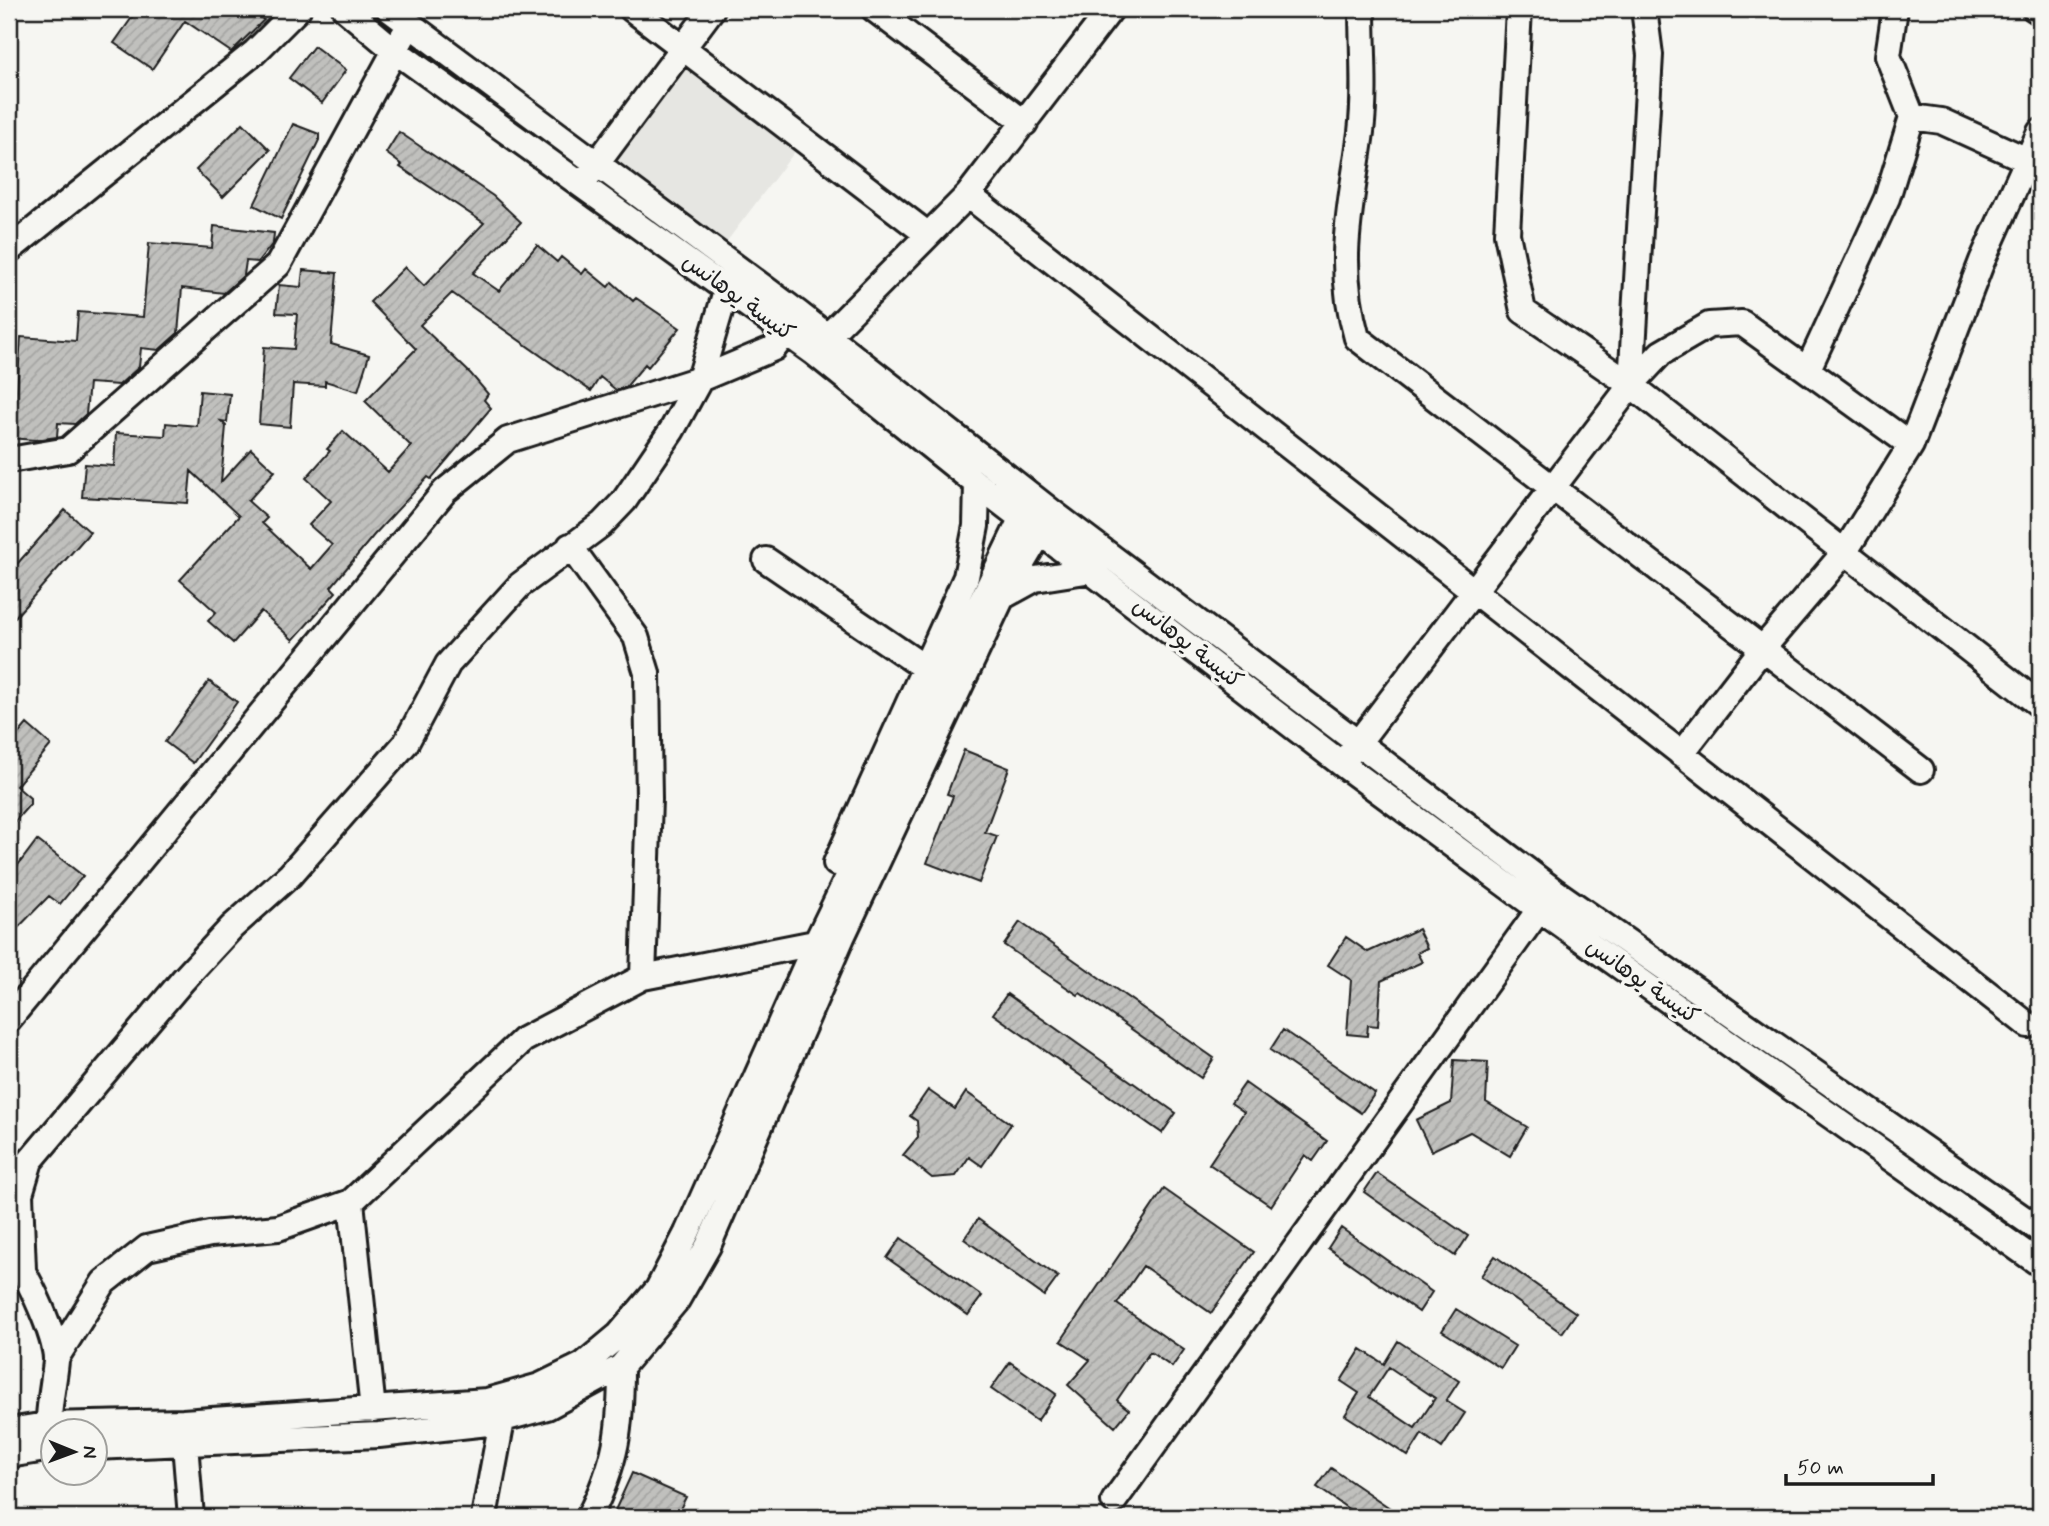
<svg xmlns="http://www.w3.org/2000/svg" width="2049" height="1526" font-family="Mynerve,'Playpen Sans Arabic',sans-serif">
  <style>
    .built { fill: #e6e6e2 }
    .building { fill: url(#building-hatch); stroke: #1c1c1c; stroke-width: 2; fill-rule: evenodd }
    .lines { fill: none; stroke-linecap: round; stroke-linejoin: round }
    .minor-casing { stroke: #1c1c1c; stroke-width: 30 }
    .minor { stroke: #f6f6f2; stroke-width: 24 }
    .labels { text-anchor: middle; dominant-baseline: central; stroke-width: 7; stroke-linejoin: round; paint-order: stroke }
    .street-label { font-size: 23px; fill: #1c1c1c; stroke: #f6f6f2 }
  </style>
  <defs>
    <pattern id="building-hatch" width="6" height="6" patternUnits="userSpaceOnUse" patternTransform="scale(1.75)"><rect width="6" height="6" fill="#c0c0bd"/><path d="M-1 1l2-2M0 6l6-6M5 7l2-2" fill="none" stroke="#a4a4a2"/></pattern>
  </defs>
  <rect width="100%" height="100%" fill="#f6f6f2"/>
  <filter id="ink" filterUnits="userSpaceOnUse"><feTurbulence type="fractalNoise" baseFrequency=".0143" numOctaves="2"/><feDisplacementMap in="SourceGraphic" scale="14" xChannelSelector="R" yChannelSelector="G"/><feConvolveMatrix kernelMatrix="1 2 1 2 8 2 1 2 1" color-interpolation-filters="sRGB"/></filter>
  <g filter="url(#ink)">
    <path class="built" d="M687,59L799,146L721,249L608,162Z"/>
    <path class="building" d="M138,9H247L264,20L231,52L185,21L152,69L114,43Z
      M314,46L346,70L322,103L289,78Z
      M243,123L270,150L223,197L196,170Z
      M293,124L319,134V140L281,219L254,205Z
      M399,132L493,196L521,222L473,273L499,291L537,245L557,262L561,257L582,274L586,269L608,287L612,282L633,301L636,298L680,328L648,367L645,364L626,387L616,390L600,377L591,391L452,293L420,325L471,374L488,394L484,400L491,408L431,479L428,477L374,535L331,587L336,592L293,640L261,611L233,643L208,621L216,612L180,580L239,516L191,471L188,503L82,497L85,464L114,466L116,433L165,436L166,423L197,426L200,391L230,394L227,422L221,421L226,426L221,482L251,449L275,471L248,501L267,518L262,523L311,569L332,545L309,525L331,501L306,478L330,451L327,449L343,431L388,472L411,446L365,401L416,349L370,302L405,267L424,286L484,223L400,167L402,165L386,153Z
      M214,226L274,233L273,243L258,262L246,261L244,275L224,293L182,288L178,333L159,350L141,348L139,367L119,385L89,383L86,414L75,424L58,423L57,437L35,440L9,438V402L16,403L21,337L76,341L78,312L143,317L149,243L212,248Z
      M303,270L337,273L331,344L369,355L358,391L325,381V386L293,384L290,427L259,424L264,347L294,349L297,314L276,313L279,285L301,287Z
      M65,510L90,532L9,624V573Z
      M209,681L237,702L193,763L165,742Z
      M27,724L51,745L16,786L30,798V804L9,828V745Z
      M964,750L1009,768L985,832L997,836L979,883L927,863L953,796L947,794Z
      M37,840L83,876L60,904L49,896L9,937V877Z
      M1020,922L1214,1058L1201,1078L1080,993L1078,995L1004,945Z
      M1418,929L1427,948L1417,953L1422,962L1381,981L1378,1026L1368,1025L1367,1036L1347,1034L1351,980L1328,965L1346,937L1368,952Z
      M1007,994L1176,1113L1162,1133L993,1014Z
      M1283,1030L1375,1093L1361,1113L1270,1050Z
      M1454,1060L1488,1062L1486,1102L1527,1127L1510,1156L1470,1132L1431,1151L1416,1120L1451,1103Z
      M1245,1083L1327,1141L1313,1161L1305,1155L1271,1206L1209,1164L1244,1112L1231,1103Z
      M928,1090L955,1109L966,1092L1011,1124L982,1166L969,1157L956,1176L932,1178L903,1155L918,1137L917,1121L910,1116Z
      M1377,1173L1468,1236L1455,1256L1364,1192Z
      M1164,1189L1254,1252L1211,1313L1143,1266L1117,1304L1184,1350L1172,1367L1150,1352L1117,1400L1129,1410L1115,1427L1068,1385L1090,1360L1061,1341Z
      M978,1219L1058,1277L1044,1296L964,1239Z
      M1341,1228L1432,1292L1419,1312L1328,1248Z
      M901,1238L982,1296L968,1315L887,1258Z
      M1495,1256L1576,1313L1562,1333L1481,1276Z
      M1456,1309L1515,1346L1501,1368L1442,1331Z
      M1398,1341L1459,1381L1446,1401L1465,1413L1442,1448L1422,1434L1408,1456L1345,1415L1359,1393L1341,1381L1361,1349L1384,1364ZM1389,1367L1435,1398L1415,1428L1369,1397Z
      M1010,1362L1056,1394L1037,1421L991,1389Z
      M1331,1468L1403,1517H1360L1317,1487Z
      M632,1473L686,1497L676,1517H612Z"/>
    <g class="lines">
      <defs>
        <path id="minor" d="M345,9L394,50L813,352L977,484L1342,764L1539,909L2040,1264
          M389,9L799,314L1052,512L1553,890L2040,1230
          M632,9L927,234
          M874,9L1025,123
          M1362,9C1362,49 1366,92 1361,132C1351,209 1335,260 1357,338L1921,770
          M1519,9L1507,234L1523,311L1631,385L2040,705
          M1895,9L1888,56L1912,117
          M2035,9L2040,12
          M587,177L712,9
          M968,195L2028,1025
          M9,250L255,52L298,9
          M734,280L726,291L700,379L774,348L794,322
          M818,346L968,195L1111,9
          M1808,369L1887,198L1912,117L1941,121L2027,160
          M1631,385L1650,55L1644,9
          M9,460L68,450L278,265L403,36
          M570,546L636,637L647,673L649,799L643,977
          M766,560L925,668
          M1002,597L1035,579L1092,570
          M1681,754L1763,648L1844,553L1911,445L1982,261L2040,132
          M1348,756L1631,385L1661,353L1709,325L1742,323L1911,445
          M836,863L966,577L976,526L977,484
          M9,1019L445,491L508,440L700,379
          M351,1202L373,1410
          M12,1257C28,1273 57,1339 56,1361C53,1392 45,1418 51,1448
          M23,1269L20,1194L30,1161L183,980L232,927L290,875L406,743L448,664L520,585L602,524L624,501L672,430L700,379
          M56,1358L104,1282L147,1248L210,1234L278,1228L351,1202L523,1040L643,977L830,940
          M9,1431L46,1425L183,1422L487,1401L540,1386L583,1365L619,1335L658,1289L687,1233L816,943L1029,503
          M185,1444L191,1517
          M94,1447L379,1435L488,1423L547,1407L621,1367L677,1300L708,1246L842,937L1002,597L1049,518
          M9,1455L52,1448
          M1114,1501L1549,896
          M484,1517L502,1420
          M589,1517C617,1461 621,1429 621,1367"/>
      </defs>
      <use href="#minor" class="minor-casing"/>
      <use href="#minor" class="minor"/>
    </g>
  </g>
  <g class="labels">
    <g class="street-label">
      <text transform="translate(738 298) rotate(36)">كنيسة يوهانس</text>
      <text transform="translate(1187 644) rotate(38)">كنيسة يوهانس</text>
      <text transform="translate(1642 982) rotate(35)">كنيسة يوهانس</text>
    </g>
  </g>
  <rect width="2049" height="1526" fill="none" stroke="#f6f6f2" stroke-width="35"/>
  <rect x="18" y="18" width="2014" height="1491" fill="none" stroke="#1c1c1c" stroke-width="2.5" filter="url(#ink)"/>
  <g transform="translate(74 1452) rotate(91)"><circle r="33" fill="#f6f6f2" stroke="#9f9f9c" stroke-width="2"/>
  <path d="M0-5L12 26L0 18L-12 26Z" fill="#1c1c1c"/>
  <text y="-10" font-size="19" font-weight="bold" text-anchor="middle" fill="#1c1c1c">N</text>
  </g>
  <path d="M1786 1474v10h147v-10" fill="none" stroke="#1c1c1c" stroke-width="3.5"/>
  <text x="1797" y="1474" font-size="21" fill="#1c1c1c" stroke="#f6f6f2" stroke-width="5" paint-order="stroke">50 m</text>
</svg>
